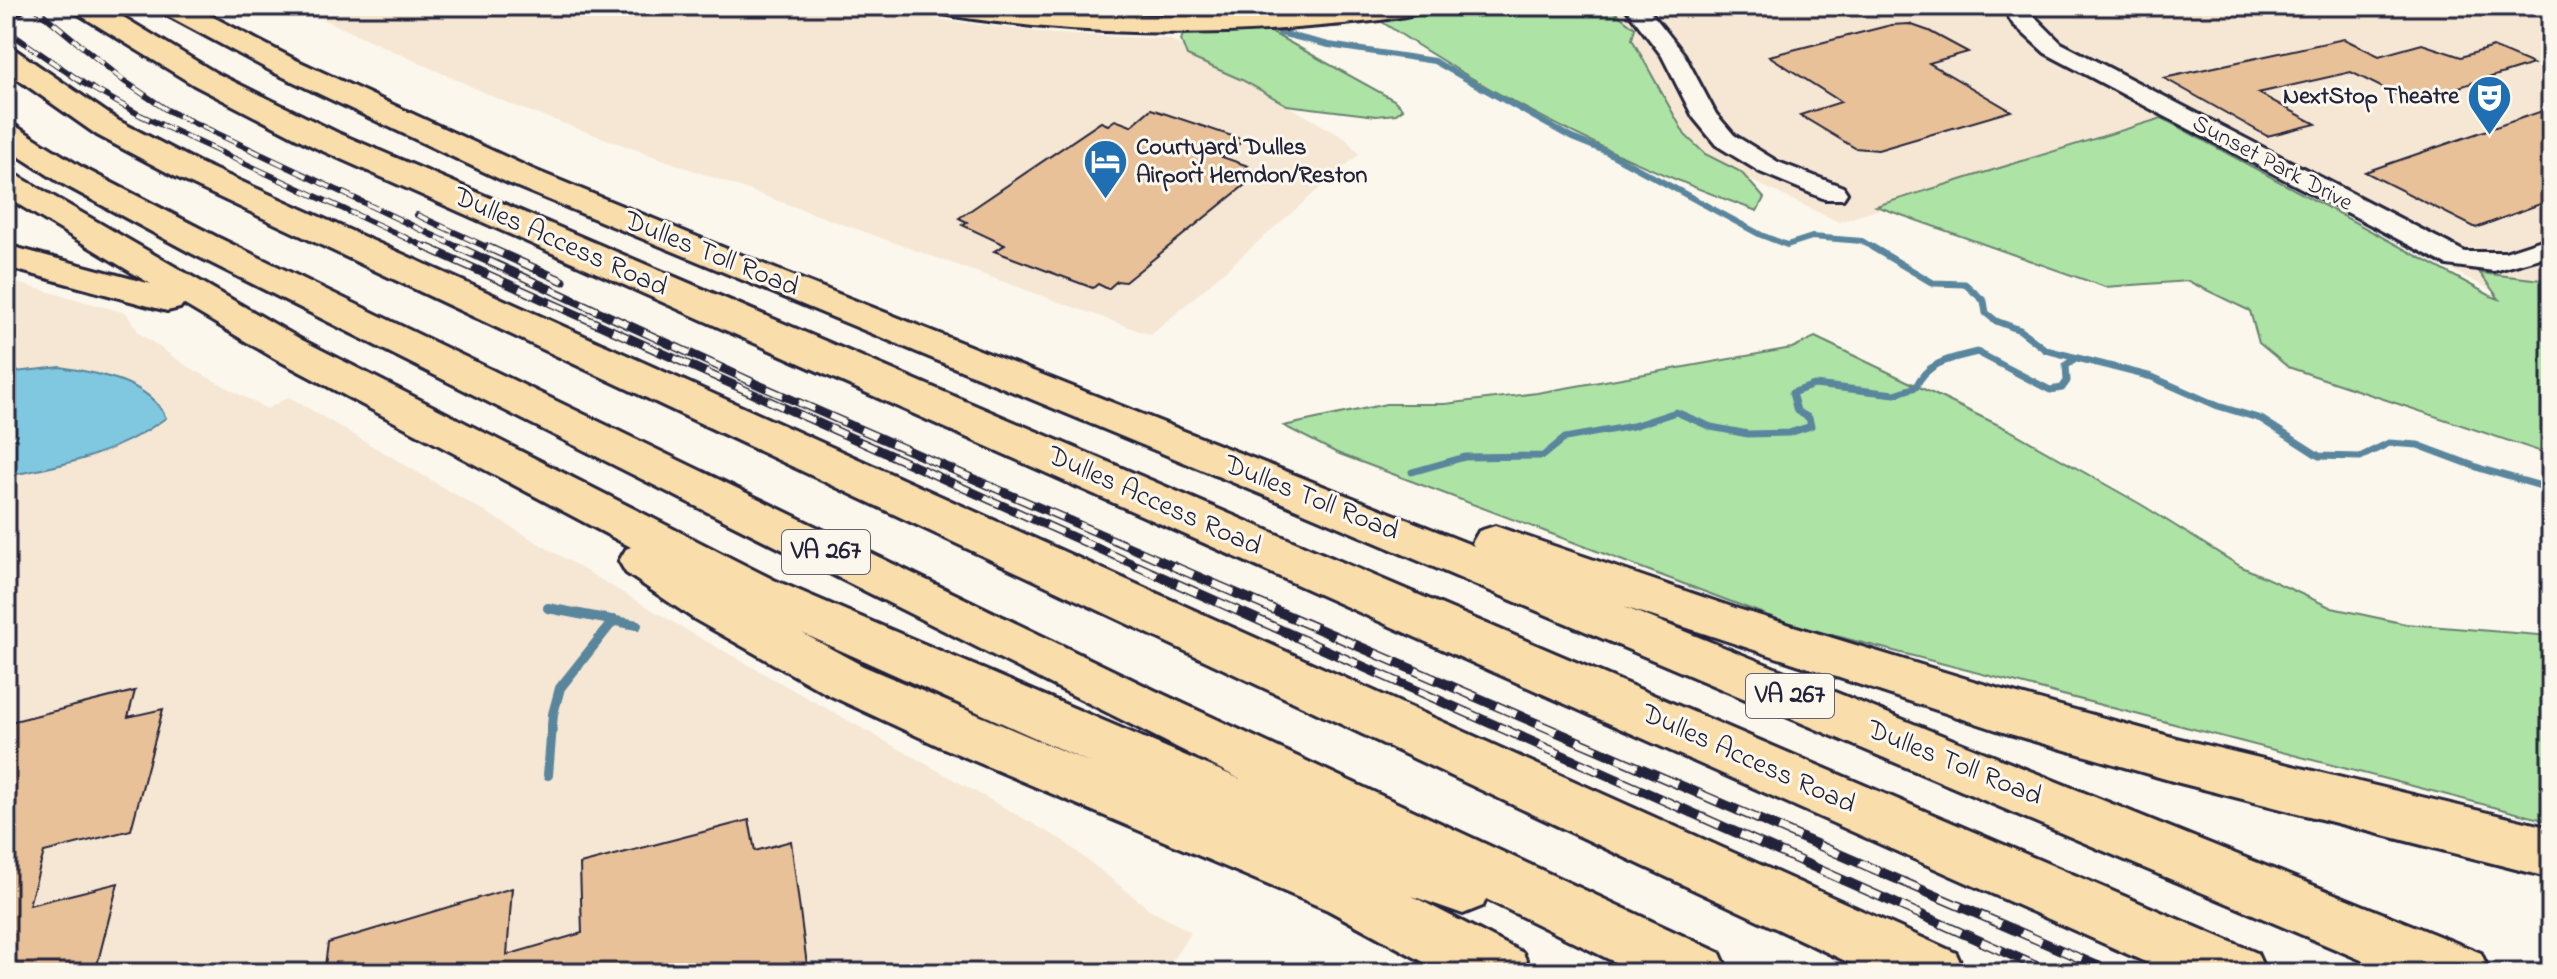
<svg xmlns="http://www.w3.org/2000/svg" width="2557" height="979" font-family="'Indie Flower',sans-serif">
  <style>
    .built { fill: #f5e7d3 }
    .green { fill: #ade3a5; stroke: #688270; stroke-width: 2 }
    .water { fill: #7fc8df; stroke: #5a869d; stroke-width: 2 }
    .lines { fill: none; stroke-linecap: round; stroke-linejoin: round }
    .stream-far2 { stroke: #5a869d; stroke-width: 6 }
    .stream-far1 { stroke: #5a869d; stroke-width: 7 }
    .stream { stroke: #5a869d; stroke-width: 10 }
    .building { fill: #e8c199; stroke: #22223b; stroke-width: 2 }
    .minor-casing { stroke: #22223b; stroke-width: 6 }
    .major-casing { stroke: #22223b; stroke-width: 6 }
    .highway-casing { stroke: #22223b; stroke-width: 6 }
    .minor { fill: #fbf7ec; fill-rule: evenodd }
    .major { fill: #f9ddab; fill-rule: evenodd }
    .highway { fill: #f9ddab; fill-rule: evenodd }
    .rail-far2-casing { stroke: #22223b; stroke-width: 6 }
    .rail-far1-casing { stroke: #22223b; stroke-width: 9 }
    .rail-casing { stroke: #22223b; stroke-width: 10 }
    .rail-far2 { stroke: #fbf7ec; stroke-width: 4; stroke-dasharray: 13; stroke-linecap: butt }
    .rail-far1 { stroke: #fbf7ec; stroke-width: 6; stroke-dasharray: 17; stroke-linecap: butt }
    .rail { stroke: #fbf7ec; stroke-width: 7; stroke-dasharray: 22; stroke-linecap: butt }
    .labels { text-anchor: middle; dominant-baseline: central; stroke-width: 6; stroke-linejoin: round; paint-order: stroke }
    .far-poi-label { font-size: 24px; font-weight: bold; fill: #22223b; stroke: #fbf7ec; text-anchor: end }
    .far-street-label { font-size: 24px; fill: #22223b; stroke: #fbf7ec }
    .shield { fill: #fbf7ec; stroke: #636270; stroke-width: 2 }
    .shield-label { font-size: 26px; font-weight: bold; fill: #22223b }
    .street-label { font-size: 28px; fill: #22223b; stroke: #fbf7ec }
  </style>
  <rect width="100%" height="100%" fill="#fbf7ec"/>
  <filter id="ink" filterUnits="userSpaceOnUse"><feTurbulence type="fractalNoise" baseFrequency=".0125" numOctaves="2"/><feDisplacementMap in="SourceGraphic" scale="16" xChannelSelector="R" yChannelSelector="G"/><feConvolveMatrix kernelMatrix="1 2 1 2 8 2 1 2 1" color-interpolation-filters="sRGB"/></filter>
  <g filter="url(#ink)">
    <path class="built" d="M294,6H872L903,15L1056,34L1169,39L1345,138L1359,154L1151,335L512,105Z
      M1583,6L2160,9L2188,6H2551V276L2504,297L2164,119L1839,222L1672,143Z
      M6,280L126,313L139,333L185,365L267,409L289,397L695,635L1062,840L1149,909L1191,932L1164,973H6Z"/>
    <path class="green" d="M1468,6H1591L1613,11L1635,28L1632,39L1685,135L1705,154L1741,172L1764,198L1757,211C1624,163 1496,99 1379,20Z
      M1269,31L1394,100L1403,109L1396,114L1376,116L1287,105L1242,80L1187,56L1181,40L1183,35Z
      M2162,118L2491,296L2499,299L2480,273L2551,281V455L2288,367L2259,343L2250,311L2188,281L2105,287L1876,206Z
      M1815,337L2011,431L2142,505L2240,566L2332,608L2406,624L2551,636V822L1790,624L1337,453L1284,426L1386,404H1445L1537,393L1792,348Z"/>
    <path class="water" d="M61,367C98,373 149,381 166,418C114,455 67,465 6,476V373Z"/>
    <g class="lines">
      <path class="stream-far2" d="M1280,33L1329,45L1434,61L1572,138L1607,152L1761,235L1787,245L1812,237L1862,241L1875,249"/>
      <path class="stream-far1" d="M1872,247L1933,283L1965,284L1984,301L1986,313L1996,321L2020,330L2046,350L2152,377L2218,406L2261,419L2319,456L2360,457L2389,443L2418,445L2482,469L2551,489
        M1412,472L1465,457L1543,456L1565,438L1633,426L1676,412L1711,427L1748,434L1789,433L1811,426L1809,418L1797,411L1792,393L1814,385L1895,394L1916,387C1926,362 1953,358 1977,352L2050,390L2062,388L2067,381L2066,365L2074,359"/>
      <path class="stream" d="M548,608L637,625
        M548,775L553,714L560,688L614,620"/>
    </g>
    <path class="building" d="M1909,24L1929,31L1968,52L1929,63L2011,111L1878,150L1855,148L1800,115L1841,102L1769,56L1891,25Z
      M2344,39L2379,56L2422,44L2461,57L2493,47L2533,64L2411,102L2351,72L2258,93L2316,124L2267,136L2164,78Z
      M2551,108V200L2476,228L2365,172Z
      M1151,109L1244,140L1222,157L1248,166L1245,169L1256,176L1125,282L1117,281L1108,289L1098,284L1093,288L994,251L1005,245L962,225L967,222L959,218L1101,122L1108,125L1115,120L1131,126Z
      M135,691L128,717L163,709L131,830L44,852L29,905L118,883L95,973H6V723Z
      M749,820L755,851L791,841L808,973H324L328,943L512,888L507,955L582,933L580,864Z"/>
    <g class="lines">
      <defs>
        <path id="minor" d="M1624,6H1646L1684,54L1716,114L1734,135L1778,162L1843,187L1847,193L1843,199H1825L1760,172L1716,145L1693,117L1662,56Z
          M2002,6H2024L2061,43L2465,252H2505L2551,237V255L2494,271L2447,265L2045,53L2013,24Z"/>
        <path id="major" d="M932,6C1014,6 1095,15 1177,16C1261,16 1344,6 1428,6L1424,12C1391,20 1355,23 1321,26C1225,35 1129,35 1033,26C1001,22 967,20 936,12Z"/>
        <path id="highway" d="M6,6H25L21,12L6,16Z
          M71,6H105L216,73L338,133L2257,953L2266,973H2170L314,147L194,85L75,12Z
          M157,6H192L296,60L532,169L773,268L1474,546L1472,543L1479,531L1495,526L1738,609L2003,690L2176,738L2551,828V878L2176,782L2003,732L1624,607L2481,953L2490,973H2392L1273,499L508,183L275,73L161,12Z
          M6,48L17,51L119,121L200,163L1956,953L1965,973H1871L176,177L97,135L6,71Z
          M6,124L17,127L83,168L217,237L1158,692L1720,953L1729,973H1637L1486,899L1483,906L1463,914L1412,896L1523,953L1532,973H1444L1328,910L939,746L827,694L694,619L626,573L619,561L626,549L631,547L274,358L183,304L180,308L167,311L6,267V245L151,284L6,197V173L18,176L302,340L774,580L1240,779L191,253L59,182L6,148ZM802,633L1091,763L863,666Z"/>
      </defs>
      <use href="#minor" class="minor-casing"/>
      <use href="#major" class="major-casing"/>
      <use href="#highway" class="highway-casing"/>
      <use href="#minor" class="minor"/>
      <use href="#major" class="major"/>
      <use href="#highway" class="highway"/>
      <defs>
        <path id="rail-far2" d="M33,6L124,81L167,110L462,249
          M6,30L83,83L140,115L430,249
          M417,215L491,249"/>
        <path id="rail-far1" d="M426,247L1142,568
          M458,247L761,386L1178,568
          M487,247L563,281"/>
        <path id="rail" d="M1137,566L2052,973
          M1173,566L2114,973"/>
      </defs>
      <use href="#rail-far2" class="rail-far2-casing"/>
      <use href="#rail-far1" class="rail-far1-casing"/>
      <use href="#rail" class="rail-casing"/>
      <use href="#rail-far2" class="rail-far2"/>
      <use href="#rail-far1" class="rail-far1"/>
      <use href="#rail" class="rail"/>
    </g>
  </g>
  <defs>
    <symbol id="theatre-pin" viewBox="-11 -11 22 30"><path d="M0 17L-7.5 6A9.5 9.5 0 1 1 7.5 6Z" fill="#1f6fb2" stroke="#fbf7ec"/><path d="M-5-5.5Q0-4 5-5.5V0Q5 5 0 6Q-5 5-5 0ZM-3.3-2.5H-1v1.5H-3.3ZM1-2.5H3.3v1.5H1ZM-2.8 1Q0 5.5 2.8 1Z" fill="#fff"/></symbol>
    <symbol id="hotel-pin" viewBox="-11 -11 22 30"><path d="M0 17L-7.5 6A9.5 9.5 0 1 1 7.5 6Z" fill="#1f6fb2" stroke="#fbf7ec"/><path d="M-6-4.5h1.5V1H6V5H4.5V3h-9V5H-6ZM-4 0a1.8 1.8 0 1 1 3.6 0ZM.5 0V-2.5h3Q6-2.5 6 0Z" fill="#fff"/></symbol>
  </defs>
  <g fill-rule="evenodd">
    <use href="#theatre-pin" x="2464" y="72" width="51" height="69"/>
    <use href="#hotel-pin" x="1080" y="136" width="51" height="69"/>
  </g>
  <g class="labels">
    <g class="far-poi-label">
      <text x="2459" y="97">NextStop Theatre</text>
      <text x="1136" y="148" text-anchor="start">Courtyard Dulles<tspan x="1136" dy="28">Airport Herndon/Reston</tspan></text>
    </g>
    <g class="far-street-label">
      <text transform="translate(2272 164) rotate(28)">Sunset Park Drive</text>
    </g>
    <g class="shield">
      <rect x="782" y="530" width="88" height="44" rx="6"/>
      <rect x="1746" y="674" width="88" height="44" rx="6"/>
    </g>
    <g class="shield-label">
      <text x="826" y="552">VA 267</text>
      <text x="1790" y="696">VA 267</text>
    </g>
    <g class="street-label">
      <text transform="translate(560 243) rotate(24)">Dulles Access Road</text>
      <text transform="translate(711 255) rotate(22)">Dulles Toll Road</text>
      <text transform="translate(1311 499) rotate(22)">Dulles Toll Road</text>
      <text transform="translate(1154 502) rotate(24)">Dulles Access Road</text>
      <text transform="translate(1748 760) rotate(24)">Dulles Access Road</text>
      <text transform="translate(1954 764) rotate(22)">Dulles Toll Road</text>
    </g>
  </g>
  <rect width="2557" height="979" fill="none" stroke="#fbf7ec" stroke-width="32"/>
  <rect x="16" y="16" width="2525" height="947" fill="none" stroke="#22223b" stroke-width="3" filter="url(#ink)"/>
</svg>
